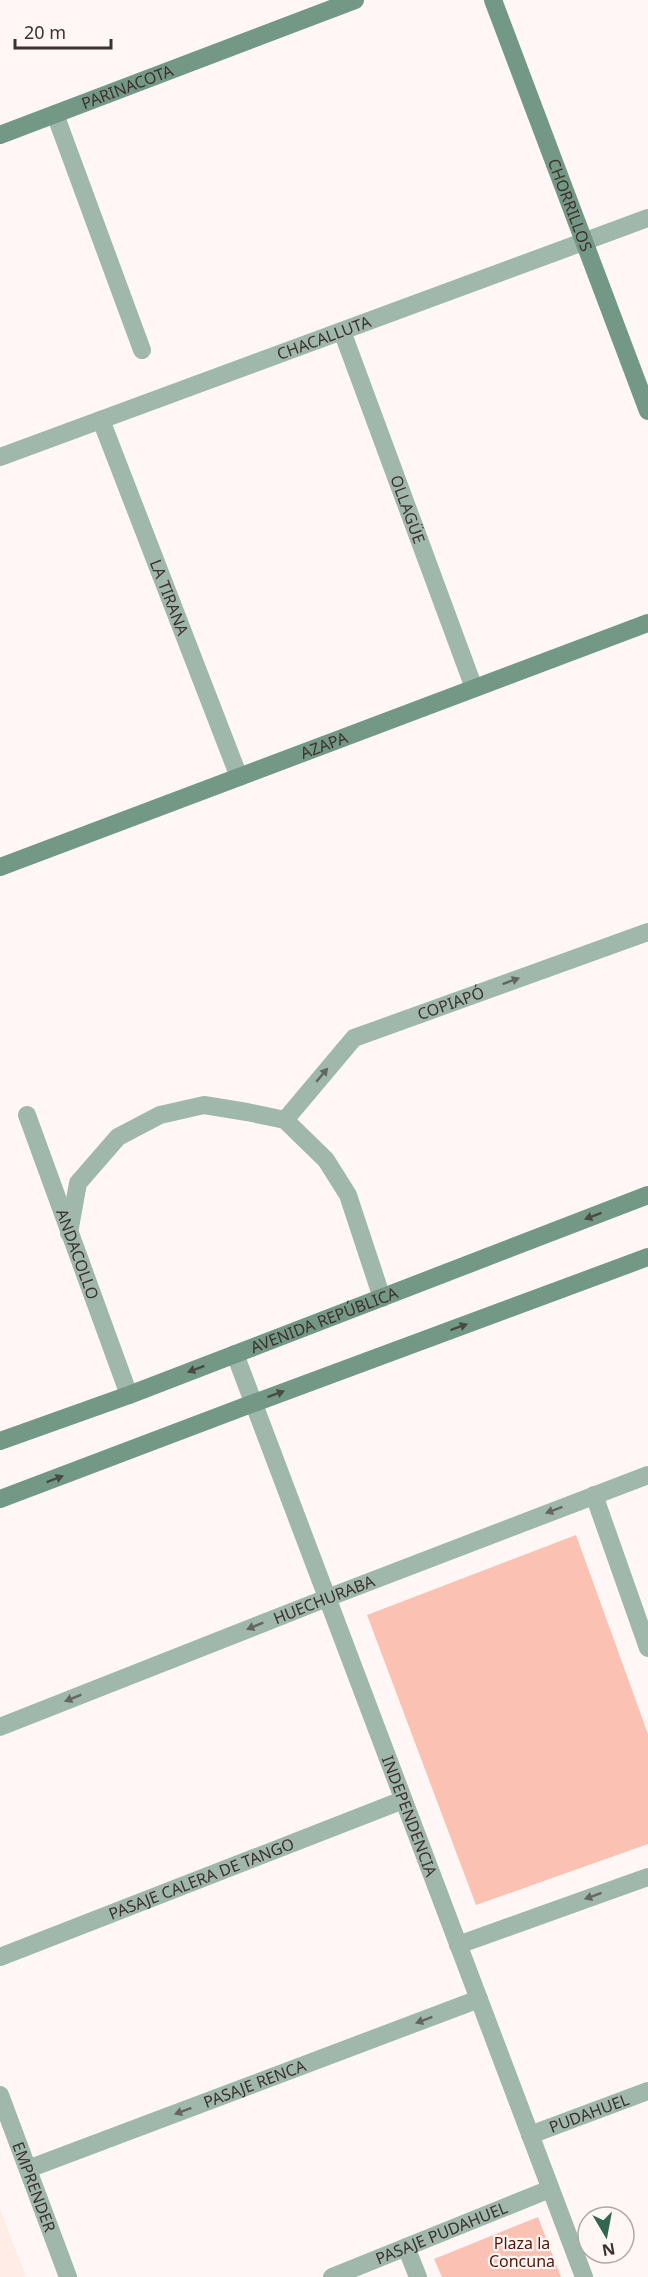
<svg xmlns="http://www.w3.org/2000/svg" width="648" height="2277" font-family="'Noto Sans',sans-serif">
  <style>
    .built { fill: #ffece7 }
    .green { fill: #fbc2b3 }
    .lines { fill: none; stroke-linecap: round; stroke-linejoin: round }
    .street { stroke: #9fb8ab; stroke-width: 18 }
    .secondary { stroke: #739885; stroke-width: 18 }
    .oneway { fill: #65665f }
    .oneway2 { fill: #4b4a42 }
    .labels { text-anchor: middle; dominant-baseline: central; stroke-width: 4.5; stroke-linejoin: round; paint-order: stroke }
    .street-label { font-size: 16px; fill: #3e302c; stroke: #fef7f5 }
    .park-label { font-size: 16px; fill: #571302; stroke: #fef7f5 }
  </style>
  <rect width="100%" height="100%" fill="#fef7f5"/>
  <path class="built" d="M0,2209L26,2277H0Z"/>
  <path class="green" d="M576,1535L648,1734V1844L476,1905L367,1615Z
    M538,2217L561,2277H442L434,2259Z"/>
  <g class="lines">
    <g class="street">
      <path d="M55,114L142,350"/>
      <path id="s1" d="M342,331L474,688"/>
      <path id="s2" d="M101,420L239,777"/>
      <path id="s3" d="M0,457L648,218"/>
      <path id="s4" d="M27,1115L129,1395"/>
      <path id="s5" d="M285,1120L354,1038L648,932"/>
      <path d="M69,1233L78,1183L118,1137L160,1115L204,1105L247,1112L285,1120L326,1160L348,1195L382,1298"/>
      <path id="s6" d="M235,1354L584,2277"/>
      <path d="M594,1495L648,1648"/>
      <path id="s7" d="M0,1727L327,1598L648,1475"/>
      <path d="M458,1945L648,1877"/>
      <path id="s8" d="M0,1957L403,1800"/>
      <path id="s9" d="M0,2095L68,2277"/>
      <path id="s10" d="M530,2135L648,2091"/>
      <path id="s11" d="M28,2169L479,1999"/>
      <path d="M406,2247L418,2277"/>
      <path id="s12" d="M332,2277L550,2189"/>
    </g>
    <g class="secondary">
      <path id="s13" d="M493,0L648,411"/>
      <path id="s14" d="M0,135L355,0"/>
      <path id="s15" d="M0,867L648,623"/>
      <path id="s16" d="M0,1441L129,1395L648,1195"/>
      <path d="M0,1499L254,1403L648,1257"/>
    </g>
  </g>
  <defs><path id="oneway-solid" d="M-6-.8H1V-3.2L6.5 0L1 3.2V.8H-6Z" transform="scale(1.5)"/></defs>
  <g class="oneway">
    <use href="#oneway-solid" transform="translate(511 981) rotate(-20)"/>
    <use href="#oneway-solid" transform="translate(322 1075) rotate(-50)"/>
    <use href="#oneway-solid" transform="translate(554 1510) rotate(159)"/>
    <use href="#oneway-solid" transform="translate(255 1626) rotate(158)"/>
    <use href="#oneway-solid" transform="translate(73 1698) rotate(158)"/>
    <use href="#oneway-solid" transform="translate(593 1896) rotate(160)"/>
    <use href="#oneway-solid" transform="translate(424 2020) rotate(159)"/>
    <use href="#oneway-solid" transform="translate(183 2111) rotate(159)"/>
  </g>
  <g class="oneway2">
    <use href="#oneway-solid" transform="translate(593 1216) rotate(159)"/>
    <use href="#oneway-solid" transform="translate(459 1327) rotate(-20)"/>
    <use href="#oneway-solid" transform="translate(196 1369) rotate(159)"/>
    <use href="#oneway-solid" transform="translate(276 1394) rotate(-20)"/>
    <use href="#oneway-solid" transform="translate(55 1479) rotate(-21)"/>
  </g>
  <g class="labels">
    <g class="street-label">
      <text stroke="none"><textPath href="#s14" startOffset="136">PARINACOTA</textPath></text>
      <text stroke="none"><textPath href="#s13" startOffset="219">CHORRILLOS</textPath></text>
      <text stroke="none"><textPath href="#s3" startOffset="345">CHACALLUTA</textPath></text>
      <text stroke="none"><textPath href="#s1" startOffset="190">OLLAGÜE</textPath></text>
      <text stroke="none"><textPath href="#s2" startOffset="190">LA TIRANA</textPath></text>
      <text stroke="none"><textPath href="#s15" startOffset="346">AZAPA</textPath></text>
      <text stroke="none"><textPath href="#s5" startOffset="210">COPIAPÓ</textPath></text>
      <text stroke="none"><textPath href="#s4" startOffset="148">ANDACOLLO</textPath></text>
      <text stroke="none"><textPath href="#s16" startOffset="346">AVENIDA REPÚBLICA</textPath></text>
      <text stroke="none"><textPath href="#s7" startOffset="348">HUECHURABA</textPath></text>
      <text stroke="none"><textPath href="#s6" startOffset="494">INDEPENDENCIA</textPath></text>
      <text stroke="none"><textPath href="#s8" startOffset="216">PASAJE CALERA DE TANGO</textPath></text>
      <text stroke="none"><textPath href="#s11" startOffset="242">PASAJE RENCA</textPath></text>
      <text stroke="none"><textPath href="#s10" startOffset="63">PUDAHUEL</textPath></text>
      <text stroke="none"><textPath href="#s9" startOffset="98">EMPRENDER</textPath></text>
      <text stroke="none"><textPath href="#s12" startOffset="118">PASAJE PUDAHUEL</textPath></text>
    </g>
    <g class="park-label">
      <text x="522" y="2243">Plaza la<tspan x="522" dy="18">Concuna</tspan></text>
    </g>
  </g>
  <g transform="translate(606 2235) rotate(170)"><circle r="28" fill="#fef7f5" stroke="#b1a7a5" stroke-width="1.5"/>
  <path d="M0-4.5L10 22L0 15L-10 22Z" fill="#31674e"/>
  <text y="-9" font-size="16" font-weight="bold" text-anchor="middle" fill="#3e302c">N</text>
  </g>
  <path d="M15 39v9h96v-9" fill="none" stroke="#3e302c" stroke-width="3"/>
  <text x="24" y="39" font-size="18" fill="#3e302c" stroke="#fef7f5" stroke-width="4.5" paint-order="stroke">20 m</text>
</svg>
